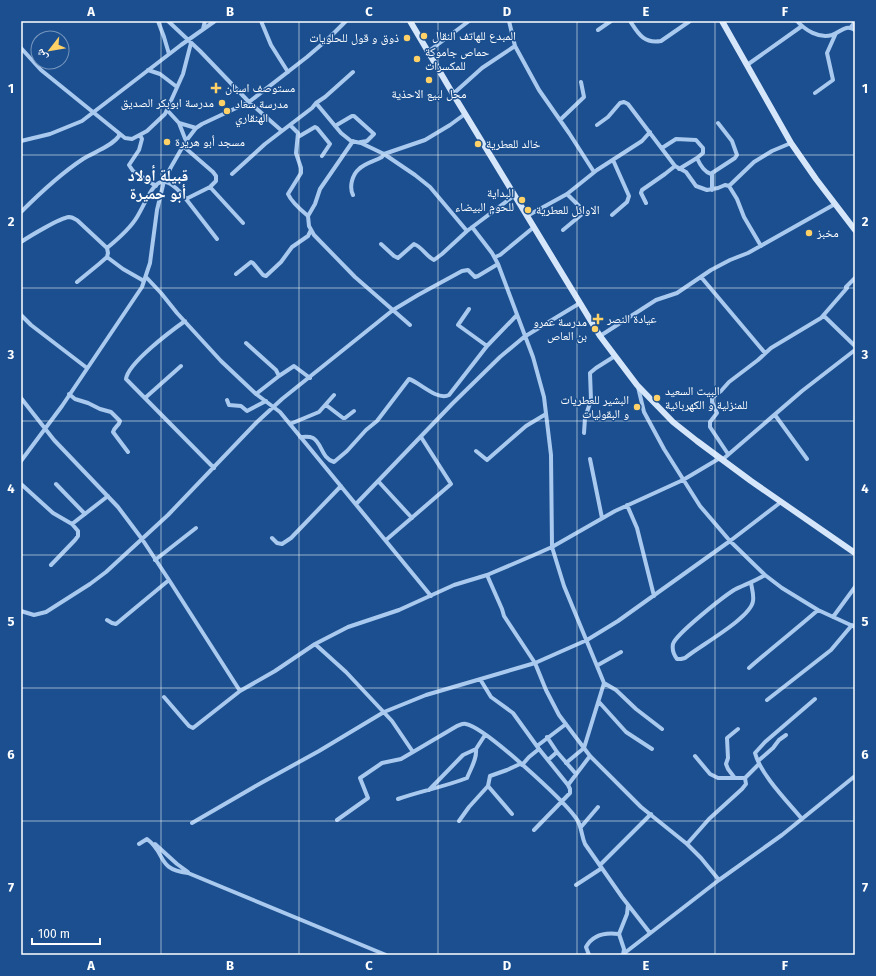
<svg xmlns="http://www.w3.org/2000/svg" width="876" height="976" font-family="'Fira Sans','Noto Naskh Arabic',sans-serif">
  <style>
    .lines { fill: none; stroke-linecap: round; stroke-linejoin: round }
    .street { stroke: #a9c9ee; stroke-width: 4 }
    .secondary { stroke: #d6e6fa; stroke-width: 6 }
    .grid { fill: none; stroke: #fff; stroke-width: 1; stroke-opacity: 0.55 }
    .poi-dot { fill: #ffd166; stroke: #1b4f8f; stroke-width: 1.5 }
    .labels { text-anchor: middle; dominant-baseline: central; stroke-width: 3; stroke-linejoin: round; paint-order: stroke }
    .poi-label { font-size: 12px; fill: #fff; stroke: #1b4f8f; text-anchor: start }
    .district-label { font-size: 16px; font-weight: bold; fill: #fff; stroke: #1b4f8f }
    .neatline { fill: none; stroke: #fff; stroke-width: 1.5 }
    .grid-label { font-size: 13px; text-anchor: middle; font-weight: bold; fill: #fff }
  </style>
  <rect width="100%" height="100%" fill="#1b4f8f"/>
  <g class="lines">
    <path class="street" d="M158,21L164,37L169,54
      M168,21L200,51L249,102L282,131
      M261,21L271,45L288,72
      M509,21L515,46L539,90L569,133L594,172
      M630,21C638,33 643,44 661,41L690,21
      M797,21C805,30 819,39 832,35C841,32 845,24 855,30
      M851,27L855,22
      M203,29L205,21
      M598,30L611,21
      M21,48L41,70L125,138L132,139L147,131L165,114L183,74L191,43
      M429,51L469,21
      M747,65L802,26
      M148,70L160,74L177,87
      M815,93L833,80L827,53L836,33
      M453,94L482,68L515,46
      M316,103L341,133L351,141L361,143L384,154L425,140L450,125L465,114
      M167,110L179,123L186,141
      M560,120L584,97L581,82
      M179,123L196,128
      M290,125L298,133L296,153L301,168V173L288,194C291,201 302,211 308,216
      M597,125L608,117L620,103L624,102L628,104L675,166L686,172L696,186L707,190L718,188L725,185L729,186L737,199L744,217L761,246
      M335,126L352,116H354L374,134L367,141L361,142
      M140,135L142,139L139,150L129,165L133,171L156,186
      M298,137L315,127L317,128L330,144L322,156
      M21,141L50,134L82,121L181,45L215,21
      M353,141L320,189L315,204L308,216L309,226L314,235L355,277L410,325
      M662,148L676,139L696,140L703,148V153L697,158C700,165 704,172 711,174
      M679,169L697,158
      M232,174L265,144L312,108L316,103L325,97L353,72
      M729,186L754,162L772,151L791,143
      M210,187L243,223
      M712,190V173L735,158L737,155L732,141L718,123
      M353,195C349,187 352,175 359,169C365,163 375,161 382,157L384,154L415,175L430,187L467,231
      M186,199L217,239
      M646,203L641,193L642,190L665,174L675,166
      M21,212C40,193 60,174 83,159C94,152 111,147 119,136V134
      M612,215L627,202L629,196L613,160
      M527,216L567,194L597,170L642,141L650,132
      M472,227L492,253L498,264L533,357L544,397L551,455L552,547L564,586L604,683L584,748L566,763
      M563,230L581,215L582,213L579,206L567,194
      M21,242C30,236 60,218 69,217C73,217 75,219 78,221L107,248L108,253L107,257
      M381,244L394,256L398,258L414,244C422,247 426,256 434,260L442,254L467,231L515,195
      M107,248C118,239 130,229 137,217C152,192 157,162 186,199L210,187L216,181V176L213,172L183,146
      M495,257L500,255L534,227
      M236,274L251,262L253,263L263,275L266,276L281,262L292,247L308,236L311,230
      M146,277L161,293L177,313L221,361L256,394L280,412L431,596
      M701,277L765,353
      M77,282L99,264L107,257L123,269L144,281
      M469,309L458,325L487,346
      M21,315L31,325L87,368
      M824,316L855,346
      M185,321C171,331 128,363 126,379L214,468
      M600,336L656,300L677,293L711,270L730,260L748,253L835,204
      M246,343L276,370L279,376L256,394
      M279,376L294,366L310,378
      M638,387L644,412L664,449L700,506L730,541L765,575L782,588L818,610L855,627
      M69,394L75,399L88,403L100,409L111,412L120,421C119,426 114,427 113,432L128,452
      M21,398L54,440L118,507L142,539L169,580L240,691
      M145,398L181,366
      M227,400L229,405L241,406L247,411L266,401
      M326,405L343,418H345L354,411
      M775,415L807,459
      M290,424L319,412L334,395
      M584,433L585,418L591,400L590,373L596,368L615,356
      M300,437C304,437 309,436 313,438C322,443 321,458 334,462L347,451L366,430L377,421L409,379C419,382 437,401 449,395L487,346L516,316
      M476,451L487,460L526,426L546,414
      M728,454L710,427V422L717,413L712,402V398L721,391L729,382L758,360L771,348L821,318L847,288L846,287L855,278
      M590,459L602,518
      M722,460L802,391L855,350
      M21,461L62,406L142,287L150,263L157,210L164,181L171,167L186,141L196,128L202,124L249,102L307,57L328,39L346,21
      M378,481L412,518
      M21,484L53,513L72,524L78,531V536L75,540L51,565
      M56,484L85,514
      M356,504L452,404L500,357L524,337L580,303
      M627,505L637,528L654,596
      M72,524L108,496
      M272,538L277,543L282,544L291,538L341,486
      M386,540L451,484L421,437
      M155,560L196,528
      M487,575L502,609L504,616L535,663L546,690L559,715L590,756L641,807L687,844L701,858L719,880
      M751,583C752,589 754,595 753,601C751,618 699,646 685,658L681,659H677C674,655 672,649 673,644C676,634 723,597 734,590C744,585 755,581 765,575
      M21,611L34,615L46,612L90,584L106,572L168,515L257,422L282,399L393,310L418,295L462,271L468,270L475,277L478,276L498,264
      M833,617L855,587
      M107,620L112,623L116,624L169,580
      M315,644L346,672L392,721L413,752L457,726C460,725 463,723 466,724C486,728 563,800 576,818C582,826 581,835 585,844L622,897L650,933
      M598,665L621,652
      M749,668C772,648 795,630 818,610
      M480,679L491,697L513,713L539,749L568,785
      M604,683L616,690L636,709L662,729
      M164,697L189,726L193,728L240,691L275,671L315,644L348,627L399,610L454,585L487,575L534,555L552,547L615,511L683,480L720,458
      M767,700L831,650L852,625
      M599,702L626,732L652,749
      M547,737L557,752L576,774
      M537,746L566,724
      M695,756L710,774L718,778H745
      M548,760L557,752
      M758,761L773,748L779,740L786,735
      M522,765L529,757L539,749
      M734,777L728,769L726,764L728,758L727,738L738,729
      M488,786L512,814
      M429,790L463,755L476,749L485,735
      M398,799C420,791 444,787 467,778C471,768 477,759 476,749
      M802,819C787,801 761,775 755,753L765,742L815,699
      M337,820L368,798L360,778L363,776L382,763L401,759L413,752
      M459,821L469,807L488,786L490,776L507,770L520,764
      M192,823L261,783L319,751L384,712L426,695L535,663L587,640L618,621L730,541L781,502
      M581,827L598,807
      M534,830L570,793V789L568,785L590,756
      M139,844L147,839C167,854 156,869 188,873L386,955
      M155,844L177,864L188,872
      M687,844L709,819L742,789L746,784L745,778L759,764
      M600,865L651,814
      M576,885L602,868
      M619,934L624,949L623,955
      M589,955L586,947C593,934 605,932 619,934L627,914L628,905
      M622,955L719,880L782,835L855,776"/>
    <path class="secondary" d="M410,21L453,94L600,336L637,385L673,422L697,441L751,481L855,553
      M722,21L791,143L816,179L855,230"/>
  </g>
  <path class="grid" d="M161,21V955M299,21V955M438,21V955M577,21V955M715,21V955M21,155H855M21,288H855M21,421H855M21,555H855M21,688H855M21,821H855"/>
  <g class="poi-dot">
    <circle cx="424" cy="36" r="4"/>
    <circle cx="407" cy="38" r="4"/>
    <circle cx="417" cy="59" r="4"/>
    <circle cx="429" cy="80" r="4"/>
    <path d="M214 82h4v4h4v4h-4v4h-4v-4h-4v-4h4z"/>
    <circle cx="222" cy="103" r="4"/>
    <circle cx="227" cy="111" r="4"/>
    <circle cx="167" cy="142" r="4"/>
    <circle cx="478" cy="144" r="4"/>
    <circle cx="522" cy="200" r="4"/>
    <circle cx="528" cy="210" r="4"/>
    <circle cx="809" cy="233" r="4"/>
    <path d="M596 313h4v4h4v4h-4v4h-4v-4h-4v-4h4z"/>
    <circle cx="595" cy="329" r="4"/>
    <circle cx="657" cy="398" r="4"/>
    <circle cx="637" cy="407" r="4"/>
  </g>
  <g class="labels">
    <g class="poi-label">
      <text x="432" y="36">المبدع للهاتف النقال</text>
      <text x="399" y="38" text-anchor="end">ذوق و قول للحلويات</text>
      <text x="425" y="52">حماص جاموكة<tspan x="425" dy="14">للمكسرات</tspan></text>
      <text x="225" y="88">مستوصف اسبان</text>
      <text x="429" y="94" text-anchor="middle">محل لبيع الاحذية</text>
      <text x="214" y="103" text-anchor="end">مدرسة ابوبكر الصديق</text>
      <text x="235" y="104">مدرسة سعاد<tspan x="235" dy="14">الهنقاري</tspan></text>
      <text x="175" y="142">مسجد أبو هريرة</text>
      <text x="486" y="144">خالد للعطرية</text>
      <text x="514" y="193" text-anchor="end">البداية<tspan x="514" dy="14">للحوم البيضاء</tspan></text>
      <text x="536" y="210">الاوائل للعطرية</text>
      <text x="817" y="233">مخبز</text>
      <text x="607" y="319">عيادة النصر</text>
      <text x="587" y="322" text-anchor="end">مدرسة عمرو<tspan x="587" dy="14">بن العاص</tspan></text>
      <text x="665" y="391">البيت السعيد<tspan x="665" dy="14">للمنزلية و الكهربائية</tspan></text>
      <text x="629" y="400" text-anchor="end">البشير للعطريات<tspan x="629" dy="14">و البقوليات</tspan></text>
    </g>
    <g class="district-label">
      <text x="158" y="175">قبيلة أولاد<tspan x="158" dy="18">أبو حميرة</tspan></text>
    </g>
  </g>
  <rect width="876" height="976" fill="none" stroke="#1b4f8f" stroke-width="44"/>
  <g transform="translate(50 50) rotate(239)"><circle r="19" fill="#1b4f8f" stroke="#7695bc"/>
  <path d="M0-3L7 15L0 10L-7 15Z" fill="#ffd166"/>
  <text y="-6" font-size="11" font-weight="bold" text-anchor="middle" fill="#ffffff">ش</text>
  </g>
  <path d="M32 938v6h68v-6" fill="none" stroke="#ffffff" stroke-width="2"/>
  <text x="38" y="938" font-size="12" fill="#ffffff" stroke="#1b4f8f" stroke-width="3" paint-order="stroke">100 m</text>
  <rect x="22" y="22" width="832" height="932" class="neatline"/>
  <g class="grid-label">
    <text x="91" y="16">A</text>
    <text x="230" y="16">B</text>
    <text x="369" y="16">C</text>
    <text x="507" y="16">D</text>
    <text x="646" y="16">E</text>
    <text x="785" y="16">F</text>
    <text x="11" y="93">1</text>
    <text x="865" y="93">1</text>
    <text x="11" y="226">2</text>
    <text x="865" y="226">2</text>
    <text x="11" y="359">3</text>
    <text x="865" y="359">3</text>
    <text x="11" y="493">4</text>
    <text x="865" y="493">4</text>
    <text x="11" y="626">5</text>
    <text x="865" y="626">5</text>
    <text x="11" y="759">6</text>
    <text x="865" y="759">6</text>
    <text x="11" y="892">7</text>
    <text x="865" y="892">7</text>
    <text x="91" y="970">A</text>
    <text x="230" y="970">B</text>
    <text x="369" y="970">C</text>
    <text x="507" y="970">D</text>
    <text x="646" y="970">E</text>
    <text x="785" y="970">F</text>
  </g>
</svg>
